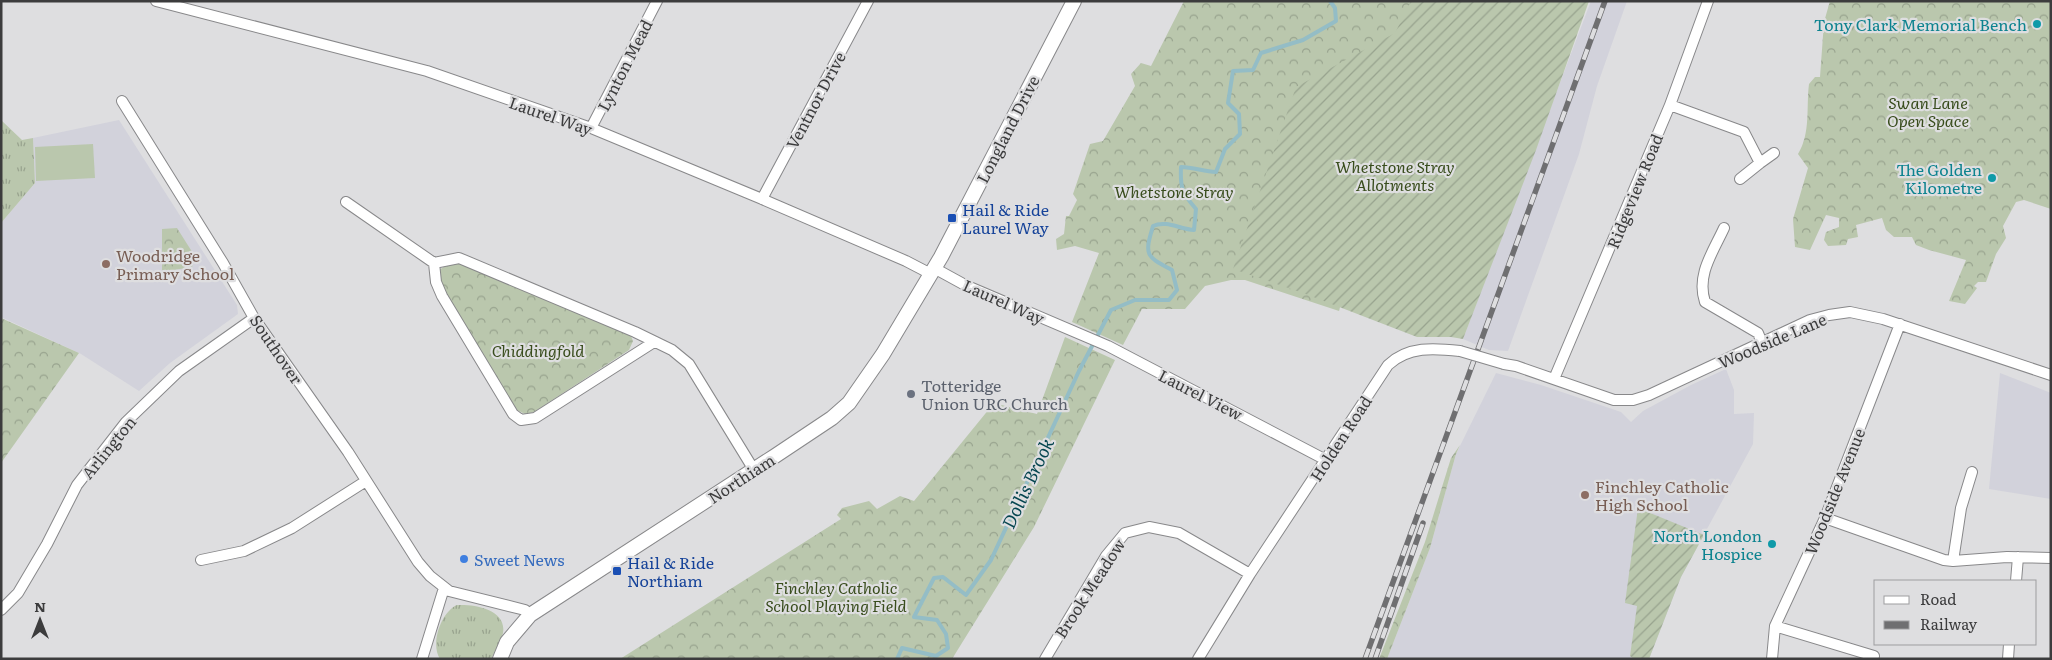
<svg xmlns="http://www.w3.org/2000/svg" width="2052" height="660" font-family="Literata,serif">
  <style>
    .built { fill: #d2d2db }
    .grass { fill: url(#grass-tufts) }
    .forest { fill: url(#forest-crowns) }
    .garden { fill: url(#garden-furrows) }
    .pitch { fill: #bac7ad }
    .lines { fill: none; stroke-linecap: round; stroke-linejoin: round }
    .stream { stroke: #94bdc6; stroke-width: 4 }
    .street-casing { stroke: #88888a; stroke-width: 12 }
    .secondary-casing { stroke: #88888a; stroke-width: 16 }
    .street { stroke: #fff; stroke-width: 10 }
    .secondary { stroke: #fff; stroke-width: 14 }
    .rail-casing { stroke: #6f6f71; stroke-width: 5.5 }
    .rail { stroke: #dedee0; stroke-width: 4; stroke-dasharray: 11; stroke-linecap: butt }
    .street-bridge-casing { stroke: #88888a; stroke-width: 12; stroke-linecap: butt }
    .street-bridge { stroke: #fff; stroke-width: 10 }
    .culture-dot { fill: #0f9aa8; stroke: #dedee0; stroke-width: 2 }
    .transit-dot { fill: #1a4fb4; stroke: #dedee0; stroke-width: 2 }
    .education-dot { fill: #8d6e63; stroke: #dedee0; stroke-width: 2 }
    .worship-dot { fill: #6b7280; stroke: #dedee0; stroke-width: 2 }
    .shop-dot { fill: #3f7fe0; stroke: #dedee0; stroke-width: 2 }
    .labels { text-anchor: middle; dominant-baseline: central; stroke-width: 4.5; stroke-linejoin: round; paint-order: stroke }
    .culture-label { font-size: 16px; fill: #0d838f; stroke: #dedee0; text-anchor: end }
    .street-label { font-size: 16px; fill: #3c3c3d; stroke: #dedee0 }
    .park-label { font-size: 16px; font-style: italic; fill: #394d1d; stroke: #dedee0 }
    .transit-label { font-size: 16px; fill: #164399; stroke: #dedee0; text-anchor: start }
    .education-label { font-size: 16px; fill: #785e54; stroke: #dedee0; text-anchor: start }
    .worship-label { font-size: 16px; fill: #5b616d; stroke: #dedee0; text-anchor: start }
    .shop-label { font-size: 16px; fill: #366cbe; stroke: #dedee0; text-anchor: start }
    .water-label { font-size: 18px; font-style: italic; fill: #064650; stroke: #dedee0 }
  </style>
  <defs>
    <pattern id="grass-tufts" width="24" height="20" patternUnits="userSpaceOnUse" patternTransform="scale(1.25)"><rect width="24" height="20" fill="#bac7ad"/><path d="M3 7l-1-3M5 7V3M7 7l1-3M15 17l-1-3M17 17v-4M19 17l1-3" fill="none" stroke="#98a38e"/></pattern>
    <pattern id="forest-crowns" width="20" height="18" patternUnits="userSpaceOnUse" patternTransform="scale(1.25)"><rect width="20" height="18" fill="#bac7ad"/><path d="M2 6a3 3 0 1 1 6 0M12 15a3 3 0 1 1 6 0" fill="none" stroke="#98a38e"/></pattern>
    <pattern id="garden-furrows" width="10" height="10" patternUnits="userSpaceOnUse" patternTransform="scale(1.25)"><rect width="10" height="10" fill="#bac7ad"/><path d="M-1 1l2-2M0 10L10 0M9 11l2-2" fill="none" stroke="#98a38e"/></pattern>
  </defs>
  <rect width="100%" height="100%" fill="#dedee0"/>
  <path class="built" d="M1591,1H1627L1597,86L1579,154L1508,351L1489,350L1463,339Z
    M119,120L237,305L238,314L170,363L139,391L81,354L1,317V223L35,183L33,138Z
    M1726,369L1734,390V414L1754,413L1753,444L1681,577L1649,659H1387L1430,548L1456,454L1496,373L1541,385L1621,412L1631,422L1643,411L1691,385Z
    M2000,373L2051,393V499L1989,489Z"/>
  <path class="grass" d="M1,120L22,140L33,138L35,183L1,223Z
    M457,605C474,604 507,609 503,633C501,641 495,651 491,659H440C430,644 441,612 457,605Z"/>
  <path class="forest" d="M1184,1H1420L1339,311L1245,280H1231L1205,286L1185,309H1142L1123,345L1072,322L1099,253L1075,246L1057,250L1056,239L1064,234L1066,216H1069L1077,200L1073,194L1090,144L1103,141L1135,86L1131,74L1141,63L1151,66Z
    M1830,1H2051V209L2024,200L2016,202L2003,226L2006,238L1996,254L1986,282H1978L1974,286L1977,288L1965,304L1949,301L1966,260L1929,250L1916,245L1912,237H1894L1886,230L1882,218L1856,225L1858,237L1848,239L1846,245L1828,246L1824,240L1826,232L1839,227V218L1826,215L1810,250L1795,247L1793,219L1808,168L1798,154C1811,133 1806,107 1809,84L1815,77H1820L1824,22Z
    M177,228L196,258L192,267L162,272V229Z
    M450,263L462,264L631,336L633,341L629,350L534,412L525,414L517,410L441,287L439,270Z
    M1,318L79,353L1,463Z
    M1065,337L1115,360L1034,527L952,659H620L841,519L837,515L842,508L869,501L877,509L900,496L914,501L994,403L1037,414Z
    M1460,445L1456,454L1430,548L1387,659H1379L1425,542L1451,458Z"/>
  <path class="garden" d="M1411,1H1589L1536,150L1463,339L1451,337H1417L1303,293L1233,269L1296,87L1395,33Z
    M1638,508L1704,535L1681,577L1649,659H1634L1630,656L1637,606L1625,603Z"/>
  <path class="pitch" d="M93,144L95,178L36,181L35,147Z"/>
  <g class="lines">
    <path class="stream" d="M897,659L902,648L936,656L948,648L946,634L937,620L914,617L934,578L943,577L966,595L991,560L1079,371L1111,310L1135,300H1169L1177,290L1172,270C1146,256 1144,256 1153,226C1166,220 1180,229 1194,230L1196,209C1182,193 1180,188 1181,167C1194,167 1204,172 1216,172L1225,149L1240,134L1239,114L1228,103L1233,71L1253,70L1261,53L1303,40L1336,21L1335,8L1330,1"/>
    <defs>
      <path id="street" d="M156,1L427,71L591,128L762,199L906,261L931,274
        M122,101L223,263L254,318L348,452L418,562L430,576L449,591L525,610L530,615
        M1670,105L1744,132L1760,163L1740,179
        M591,128L657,1
        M1760,163L1774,153
        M762,199L868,1
        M346,202L434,263L459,258L635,332L672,350L689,364L754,470
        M1724,228C1713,252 1696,275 1705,302L1758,333L1762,343
        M434,263L436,282L442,296L513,414L521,420L535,418L654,342
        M934,268L965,285L1108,346L1326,460
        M1504,364L1516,366L1614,400H1633L1649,395L1810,320L1829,315L1850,312L1883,319L2051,375
        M1554,379L1670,105L1708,1
        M1825,518L1944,560L1953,561L2007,557L2051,558
        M201,560L244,551L292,528L366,481
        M1953,561L1961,508L1972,472
        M2016,581L2018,557
        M1,610L18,593L47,544L77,485L126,422L179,371L254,318
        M1775,626L1874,656L1873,659
        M422,659L444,588
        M1045,659L1106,556L1125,533L1149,527L1179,533L1250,574
        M1198,659L1250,574L1388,365C1408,346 1434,348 1460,351
        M1772,659L1775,626L1825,518L1900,324
        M2008,659L2009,644"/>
      <path id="secondary" d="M500,659L507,642L530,615L775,456L832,418L849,403L883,354L941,257L1074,1"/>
    </defs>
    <use href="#street" class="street-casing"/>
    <use href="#secondary" class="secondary-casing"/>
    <use href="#street" class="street"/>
    <use href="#secondary" class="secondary"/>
    <defs>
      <path id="rail" d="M1365,659L1605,1
        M1375,659L1423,523"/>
    </defs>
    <use href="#rail" class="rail-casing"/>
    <use href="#rail" class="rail"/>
    <defs>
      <path id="street-bridge" d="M1460,351L1504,364"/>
    </defs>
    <use href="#street-bridge" class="street-bridge-casing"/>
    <use href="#street-bridge" class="street-bridge"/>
  </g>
  <g class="culture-dot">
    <circle cx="2037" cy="24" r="5"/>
    <circle cx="1992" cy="178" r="5"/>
    <circle cx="1772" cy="544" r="5"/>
  </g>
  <g class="transit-dot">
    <rect x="947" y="213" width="10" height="10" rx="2.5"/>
    <rect x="612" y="566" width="10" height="10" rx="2.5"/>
  </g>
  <g class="education-dot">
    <circle cx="106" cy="264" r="5"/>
    <circle cx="1585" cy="495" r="5"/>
  </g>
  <circle class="worship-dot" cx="911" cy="394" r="5"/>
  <circle class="shop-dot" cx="464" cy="559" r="5"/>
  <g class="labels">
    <g class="culture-label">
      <text x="2027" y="24">Tony Clark Memorial Bench</text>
      <text x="1982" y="169">The Golden<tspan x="1982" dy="18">Kilometre</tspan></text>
      <text x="1762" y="535">North London<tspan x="1762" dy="18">Hospice</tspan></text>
    </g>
    <g class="street-label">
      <text transform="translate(624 65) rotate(-63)">Lynton Mead</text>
      <text transform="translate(815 100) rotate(-62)">Ventnor Drive</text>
      <text transform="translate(551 115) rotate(19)">Laurel Way</text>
      <text transform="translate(1007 129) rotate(-63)">Longland Drive</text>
      <text transform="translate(1634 191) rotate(-68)">Ridgeview Road</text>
      <text transform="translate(1004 301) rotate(24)">Laurel Way</text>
      <text transform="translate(1772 340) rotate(-23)">Woodside Lane</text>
      <text transform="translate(277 349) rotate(56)">Southover</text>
      <text transform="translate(1201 394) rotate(27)">Laurel View</text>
      <text transform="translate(1340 438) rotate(-57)">Holden Road</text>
      <text transform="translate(108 447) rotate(-51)">Arlington</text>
      <text transform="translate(741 478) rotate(-33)">Northiam</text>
      <text transform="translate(1834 491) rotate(-68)">Woodside Avenue</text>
      <text transform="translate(1089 588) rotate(-57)">Brook Meadow</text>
    </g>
    <g class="park-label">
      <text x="1928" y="102">Swan Lane<tspan x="1928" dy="18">Open Space</tspan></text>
      <text x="1395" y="166">Whetstone Stray<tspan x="1395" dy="18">Allotments</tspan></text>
      <text x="1174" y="191">Whetstone Stray</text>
      <text x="538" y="350">Chiddingfold</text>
      <text x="836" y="587">Finchley Catholic<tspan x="836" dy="18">School Playing Field</tspan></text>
    </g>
    <g class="transit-label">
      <text x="962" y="209">Hail &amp; Ride<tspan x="962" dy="18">Laurel Way</tspan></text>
      <text x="627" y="562">Hail &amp; Ride<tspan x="627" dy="18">Northiam</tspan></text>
    </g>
    <g class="education-label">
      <text x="116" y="255">Woodridge<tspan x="116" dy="18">Primary School</tspan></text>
      <text x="1595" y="486">Finchley Catholic<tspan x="1595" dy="18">High School</tspan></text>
    </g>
    <g class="worship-label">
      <text x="921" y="385">Totteridge<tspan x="921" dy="18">Union URC Church</tspan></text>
    </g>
    <g class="shop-label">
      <text x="474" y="559">Sweet News</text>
    </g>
    <g class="water-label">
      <text transform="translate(1027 483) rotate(-65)">Dollis Brook</text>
    </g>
  </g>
  <rect width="2052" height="660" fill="none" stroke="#3c3c3d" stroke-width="5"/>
  <rect x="1874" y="580" width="162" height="65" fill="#dedee0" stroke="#9d9d9f"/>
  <rect x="1884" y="596" width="25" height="8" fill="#ffffff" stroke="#9d9d9f"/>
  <text x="1920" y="605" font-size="15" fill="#3c3c3d">Road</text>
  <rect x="1884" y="621" width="25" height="8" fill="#6f6f71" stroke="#9d9d9f"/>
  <text x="1920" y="630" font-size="15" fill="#3c3c3d">Railway</text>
  <g transform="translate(40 620)" stroke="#dedee0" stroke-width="4" paint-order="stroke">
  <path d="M0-4L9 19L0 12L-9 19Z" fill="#3c3c3d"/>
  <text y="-8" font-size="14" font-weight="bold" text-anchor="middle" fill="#3c3c3d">N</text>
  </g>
</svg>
